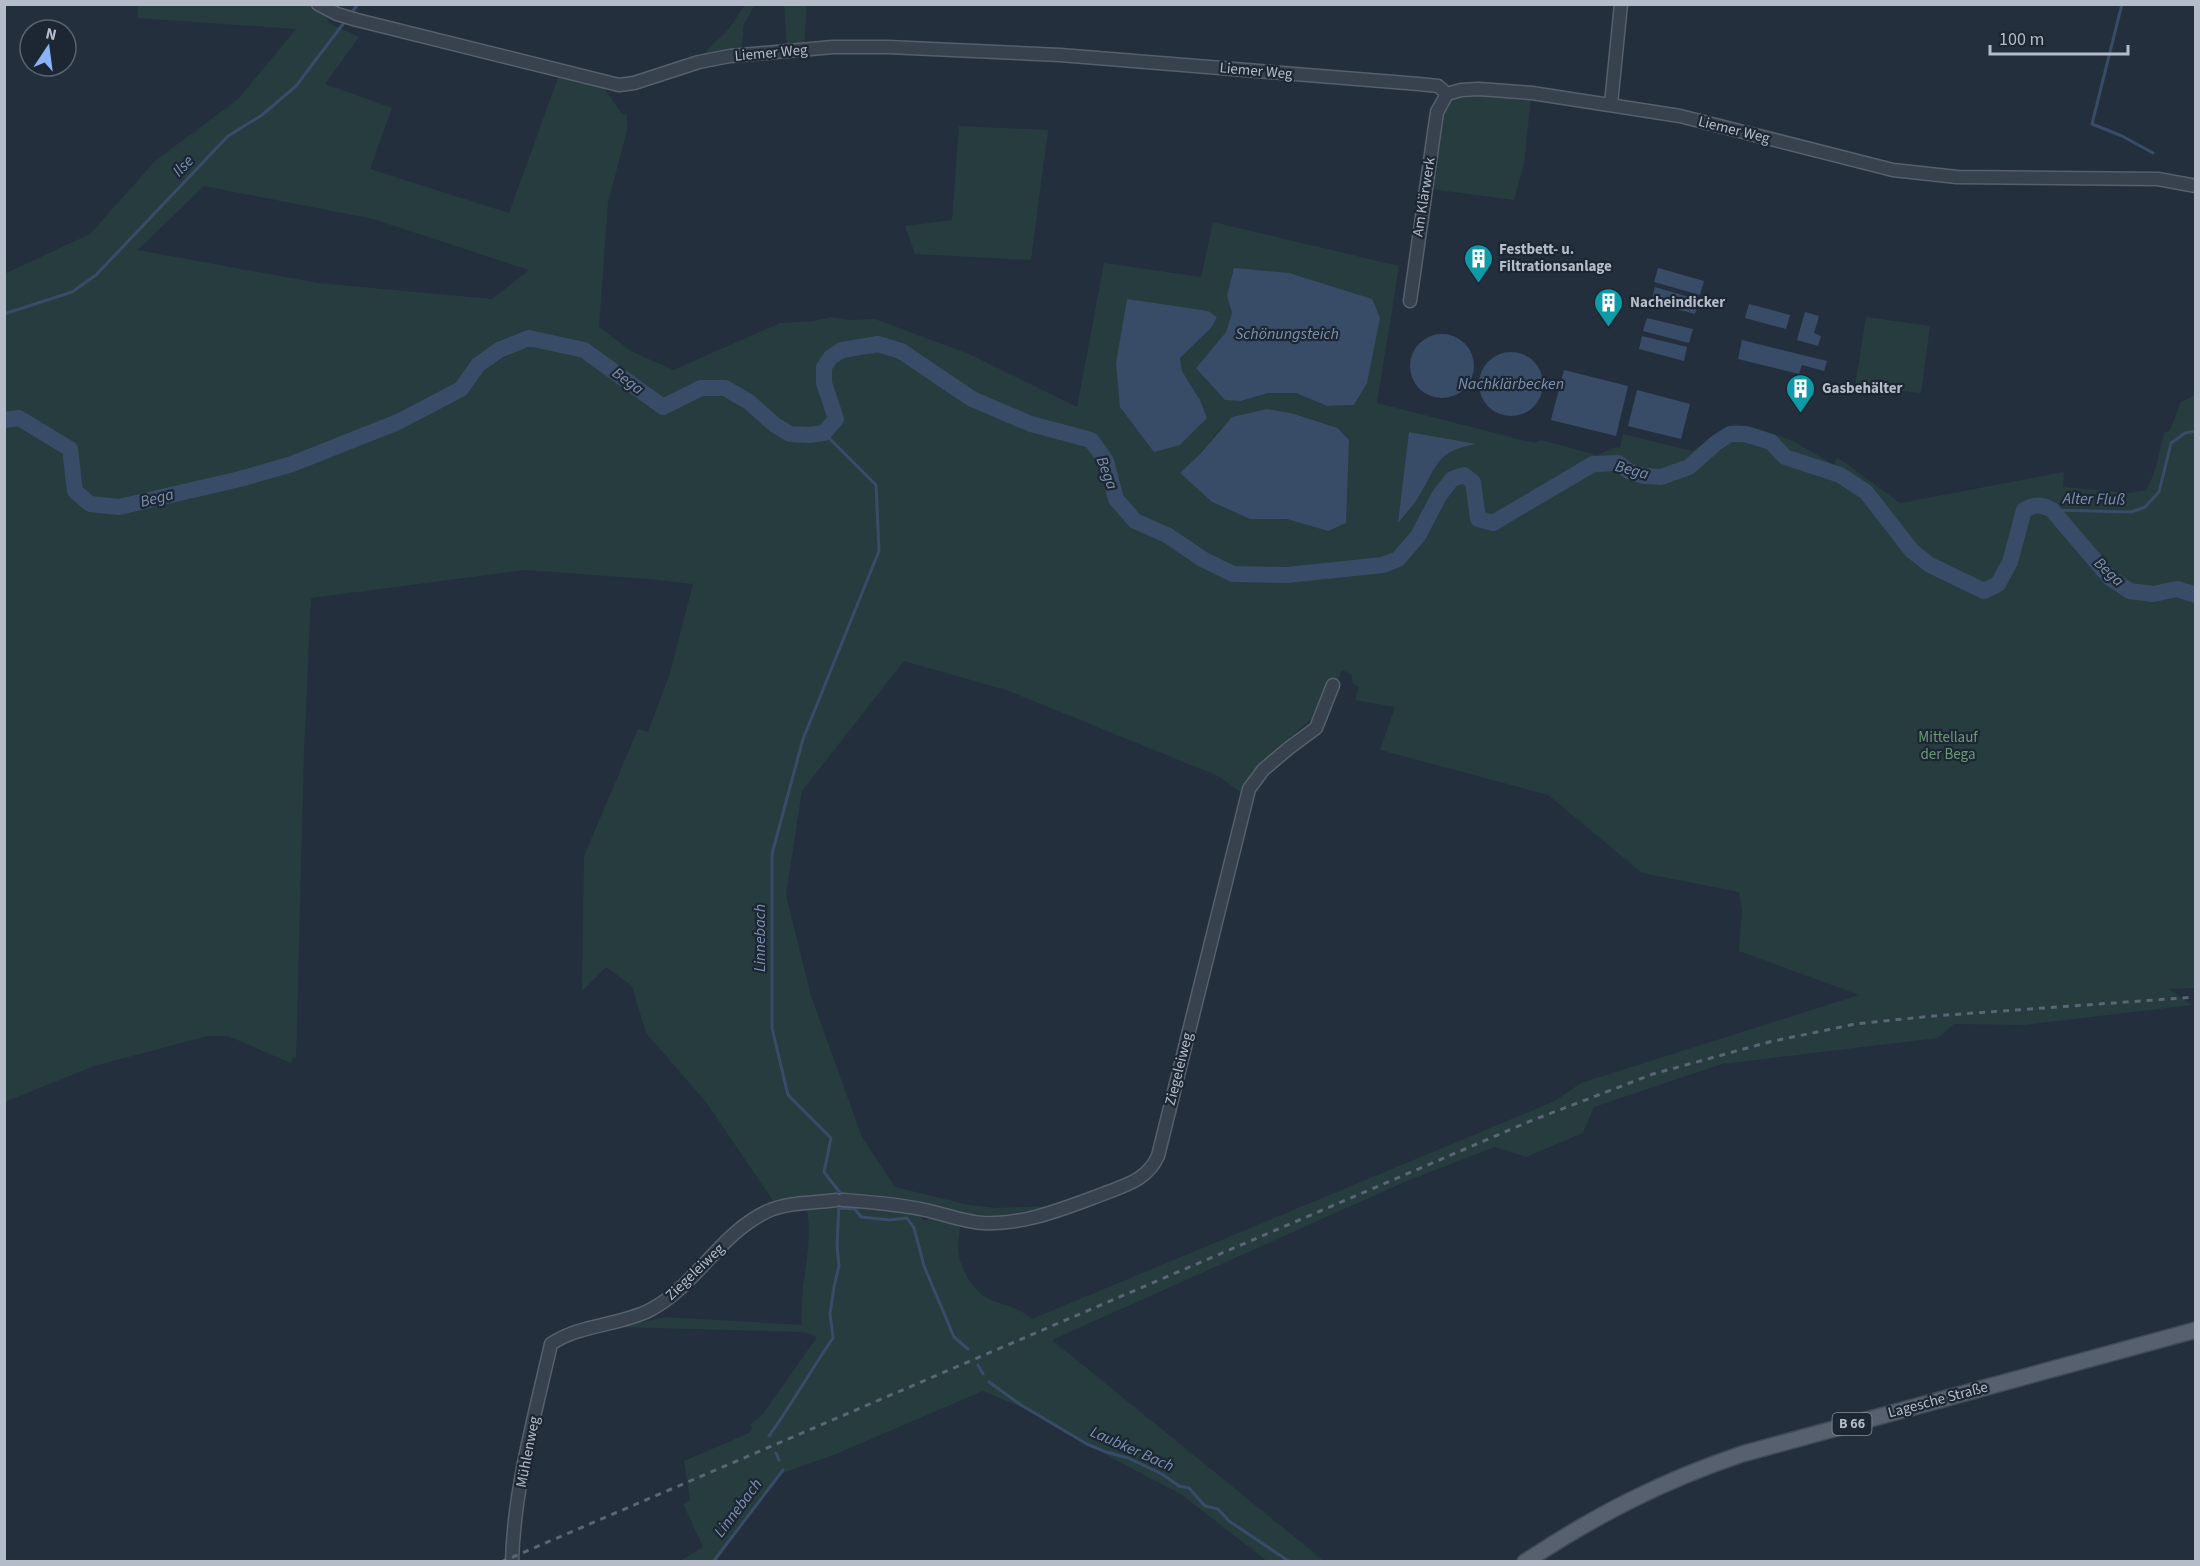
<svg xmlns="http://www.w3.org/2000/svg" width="2200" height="1566" font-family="'Source Sans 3',sans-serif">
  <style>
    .green { fill: #263c3f; fill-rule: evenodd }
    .water { fill: #394c67 }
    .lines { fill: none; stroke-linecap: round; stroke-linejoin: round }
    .stream { stroke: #394c67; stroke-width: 3 }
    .river { stroke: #394c67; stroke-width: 16 }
    .minor-casing { stroke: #565f6c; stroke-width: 15 }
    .major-casing { stroke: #414a57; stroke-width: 18 }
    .minor { stroke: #38414e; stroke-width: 12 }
    .major { stroke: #56606e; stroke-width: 15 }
    .rail { stroke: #5a6575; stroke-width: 3; stroke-dasharray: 6 6; stroke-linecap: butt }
    .labels { text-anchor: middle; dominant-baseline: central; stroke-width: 4.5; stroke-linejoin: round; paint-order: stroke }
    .shield { fill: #1d2633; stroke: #878f9c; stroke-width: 1.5 }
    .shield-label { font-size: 14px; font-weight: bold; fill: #b4bcc9 }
    .street-label { font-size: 15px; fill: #b4bcc9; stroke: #1d2633 }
    .poi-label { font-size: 15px; font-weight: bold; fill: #b4bcc9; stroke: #1d2633; text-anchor: start }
    .park-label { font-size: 15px; fill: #6b9a76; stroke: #1d2633 }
    .water-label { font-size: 16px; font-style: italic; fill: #7c92b1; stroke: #1d2633 }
  </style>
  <rect width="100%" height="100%" fill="#242f3e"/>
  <path class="green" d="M138,5H313L323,9L329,23L359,37L325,84L392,108L370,169L509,213L559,75L604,88L622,114L627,115V130L608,203L599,327L631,351L673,370L780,323L813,321L832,317L849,320L875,319L969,354L1077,407L1104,263L1201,277L1213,222L1399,266L1377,403L1534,443L1541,440L1597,455L1616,447L1620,448L1623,434L1692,451L1734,424L1753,427L1793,441L1834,465L1837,457L1900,503L2064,472L2063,487L2128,493L2147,490L2156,467L2164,433L2170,430L2181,402L2195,395L2196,988L2169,989L2192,1005L2024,1025L1954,1024L1938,1038L1722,1064L1594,1107L1583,1133L1526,1157L1495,1147L1409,1180L1052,1340L1324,1561H1267L1182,1495L1118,1461L1026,1409L983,1391L836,1454L780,1474L725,1547L717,1561H680L703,1547L683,1504L690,1500L684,1461L749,1433L752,1430L751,1424L763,1414L817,1337L803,1332L621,1327L665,1317L802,1325C798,1287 814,1248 807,1210L833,1206L776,1205L706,1102L646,1033L632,986L606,967L582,991L584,856L638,729L648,732L670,673L693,584L648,579L525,570L311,598L304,751L296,1058L293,1057L291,1063L228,1036H208L94,1066L5,1102L4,274L90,234L155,161L238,99L296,29L137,18ZM204,186L373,219L529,270L492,299L318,283L138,250ZM1227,296L1367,383L1354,405L1327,406L1296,393H1268L1241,401L1196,368L1226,332L1232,313ZM1127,299L1217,317L1212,327L1180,358L1182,371L1200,400ZM1267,409L1291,413L1339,428L1349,440L1346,484L1304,523L1287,519H1250L1212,502L1180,473L1200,454L1220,429ZM1409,433L1458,447L1439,459L1416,500L1399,522ZM904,661L1006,690L1218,776L1242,793L1251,772L1318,713L1332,694L1342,670L1351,674L1353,684L1359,687L1355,700L1395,707L1380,750L1548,795L1642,873L1739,892L1742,910L1739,951L1859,995L1581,1083L1555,1101L1032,1319C1015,1305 1007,1307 989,1299C973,1292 958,1265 958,1247C958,1239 960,1232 960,1224L930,1218L924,1221L907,1201L964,1214L998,1216L1052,1206L995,1208L969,1205L895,1187L862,1137L811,996L786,895L802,791Z
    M745,5H755L744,24L741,51L699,58L728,30Z
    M784,5H807L804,46L787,48Z
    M1463,93L1531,97L1524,164L1514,200L1431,189L1440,115L1450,101Z
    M959,126L1048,130L1031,260L915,254L905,226L952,220Z
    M1866,317L1930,326L1921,393L1855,386Z"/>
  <path class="water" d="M1234,268L1289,273L1372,299L1380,318L1367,383L1354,405L1327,406L1296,393H1268L1241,401L1225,400L1196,368L1226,332L1232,313L1227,296Z
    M1658,268L1704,281L1700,295L1654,282Z
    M1655,287L1699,300L1695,314L1651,302Z
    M1127,299L1208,311L1217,317L1212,327L1180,358L1182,371L1200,400L1207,418L1180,445L1154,452L1120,407L1116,363Z
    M1749,304L1790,315L1786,329L1745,318Z
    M1805,312L1819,316L1814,333L1821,336L1818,346L1797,340Z
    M1647,318L1693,329L1689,343L1643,331Z
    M1410 366a32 32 0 1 1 64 0a32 32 0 1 1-64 0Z
    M1642,336L1687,347L1684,361L1639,349Z
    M1742,340L1827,361L1824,371L1802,365L1799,374L1738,359Z
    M1479 384a32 32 0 1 1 64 0a32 32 0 1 1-64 0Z
    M1564,370L1628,386L1616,436L1551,420Z
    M1637,390L1690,404L1681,439L1628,426Z
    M1267,409L1291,413L1338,428L1349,440L1346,523L1328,531L1287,519H1250L1212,502L1180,473L1200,454L1232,417Z
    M1409,432L1476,444C1436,451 1438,465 1419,496C1413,506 1405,514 1398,523Z"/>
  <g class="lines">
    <path class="stream" d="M2122,4L2092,124L2122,136L2153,153
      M350,15L358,4
      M4,314L72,292L96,275L228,136L262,115L296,86L346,20
      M824,433L876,485L879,551L803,739L772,854V1028L788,1095L831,1138L824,1172L841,1194L840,1197
      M2052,510L2131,512L2145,507L2159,492L2171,443L2185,433L2196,431
      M839,1208L855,1209L861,1217L890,1220L907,1218L914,1228L924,1266L954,1337L968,1349
      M978,1365L983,1374
      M989,1382L1021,1405L1087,1444L1106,1452L1128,1458L1162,1474L1179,1486L1189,1488L1205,1506L1218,1509L1229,1521L1290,1562
      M769,1436C792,1404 811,1370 833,1338L830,1314L834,1287L839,1266L837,1246L839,1203
      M776,1453L779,1460
      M713,1562L783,1470"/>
    <path class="river" d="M4,420L19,418L70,449L75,491L90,504L119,507L240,479L292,464L398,422L461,389L478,365L499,350L529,338L584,350L663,407L701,388H725L749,402L775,425L790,434L809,435L824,433L836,419L824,383V367L831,357L842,350L878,344L901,351L972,399L1031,424L1091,440L1106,461L1116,499L1135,521L1167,535L1204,560L1233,574L1287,575L1383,565L1398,559L1418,536L1439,496L1452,479L1464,475L1473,482L1478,519L1493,523L1593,464L1618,463L1630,472L1644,476L1661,477L1689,467L1716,443L1730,434H1745L1771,442L1785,457L1840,475L1866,492L1912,551L1930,565L1984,591L1998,584L2010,562L2024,510C2035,504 2041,504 2052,510L2110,578L2130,591L2153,594L2177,589L2196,595"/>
    <defs>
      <path id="minor" d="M318,4L337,14L357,20L619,85L634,83L699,62L730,56L833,47H888L1060,55L1419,84L1438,86L1447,94
        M1447,94L1461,90L1479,89L1532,93L1680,116L1893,170L1957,177L2158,179L2196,186
        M1611,104L1621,4
        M1410,301L1437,112L1447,94
        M843,1200C870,1202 898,1204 925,1210C944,1214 964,1222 983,1223C1025,1225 1065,1208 1103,1194C1126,1185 1147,1180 1158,1156L1249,789L1263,770L1289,748L1316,728L1333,685
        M512,1562C514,1488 535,1415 551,1344C580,1324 619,1326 650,1310C696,1286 720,1233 768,1211C788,1202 815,1203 836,1200"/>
      <path id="major" d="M1525,1562C1596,1515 1662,1481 1742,1454L2196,1330"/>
    </defs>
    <use href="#minor" class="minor-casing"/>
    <use href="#major" class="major-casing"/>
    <use href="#minor" class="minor"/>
    <use href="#major" class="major"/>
    <path class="rail" d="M501,1562L1528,1122L1653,1074L1769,1042L1855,1024L1933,1016L2196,997"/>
  </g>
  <defs>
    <symbol id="building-pin" viewBox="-11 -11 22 30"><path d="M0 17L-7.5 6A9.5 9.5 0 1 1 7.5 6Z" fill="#0f9aa8" stroke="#1d2633"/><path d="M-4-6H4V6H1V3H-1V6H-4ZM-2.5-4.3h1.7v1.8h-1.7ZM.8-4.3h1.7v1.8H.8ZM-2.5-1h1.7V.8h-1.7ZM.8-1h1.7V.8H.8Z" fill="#fff"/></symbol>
  </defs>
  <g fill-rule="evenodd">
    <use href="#building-pin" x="1462" y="242" width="33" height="45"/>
    <use href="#building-pin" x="1592" y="286" width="33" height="45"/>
    <use href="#building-pin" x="1784" y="372" width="33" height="45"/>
  </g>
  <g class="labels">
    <rect class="shield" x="1832.5" y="1413" width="39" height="22" rx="4.5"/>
    <g class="shield-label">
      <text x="1852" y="1424">B 66</text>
    </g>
    <g class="street-label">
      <text transform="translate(771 53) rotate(-5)">Liemer Weg</text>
      <text transform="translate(1256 71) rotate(5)">Liemer Weg</text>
      <text transform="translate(1734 130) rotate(14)">Liemer Weg</text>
      <text transform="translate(1424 197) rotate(-81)">Am Klärwerk</text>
      <text transform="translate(1179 1069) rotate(-76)">Ziegeleiweg</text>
      <text transform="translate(695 1272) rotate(-44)">Ziegeleiweg</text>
      <text transform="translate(1938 1400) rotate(-15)">Lagesche Straße</text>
      <text transform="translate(528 1452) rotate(-79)">Mühlenweg</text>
    </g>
    <g class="poi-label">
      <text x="1499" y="249">Festbett- u.<tspan x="1499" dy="17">Filtrationsanlage</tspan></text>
      <text x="1630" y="302">Nacheindicker</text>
      <text x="1822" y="388">Gasbehälter</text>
    </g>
    <g class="park-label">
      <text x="1948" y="737">Mittellauf<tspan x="1948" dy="17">der Bega</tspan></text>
    </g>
    <g class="water-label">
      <text transform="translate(183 166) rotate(-46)">Ilse</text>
      <text x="1287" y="334">Schönungsteich</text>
      <text transform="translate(628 381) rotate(36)">Bega</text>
      <text x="1511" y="384">Nachklärbecken</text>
      <text transform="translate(1632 470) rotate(15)">Bega</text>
      <text transform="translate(1107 473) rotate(69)">Bega</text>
      <text transform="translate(157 498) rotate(-14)">Bega</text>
      <text transform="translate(2094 499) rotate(1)">Alter Fluß</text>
      <text transform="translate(2109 572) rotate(43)">Bega</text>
      <text transform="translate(760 938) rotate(-90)">Linnebach</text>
      <text transform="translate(1132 1449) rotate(24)">Laubker Bach</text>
      <text transform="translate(738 1508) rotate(-53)">Linnebach</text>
    </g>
  </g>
  <rect width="2200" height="1566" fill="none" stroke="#b4bcc9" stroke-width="12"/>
  <g transform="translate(48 48) rotate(13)"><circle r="28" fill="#1d2633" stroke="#59626f" stroke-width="1.5"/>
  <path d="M0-4.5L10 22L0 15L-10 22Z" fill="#8ab4f8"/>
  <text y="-9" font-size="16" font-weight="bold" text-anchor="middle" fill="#b4bcc9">N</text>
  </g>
  <path d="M1990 45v9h138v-9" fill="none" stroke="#b4bcc9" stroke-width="3"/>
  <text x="1999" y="45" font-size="18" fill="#b4bcc9" stroke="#1d2633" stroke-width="4.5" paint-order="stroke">100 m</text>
</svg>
